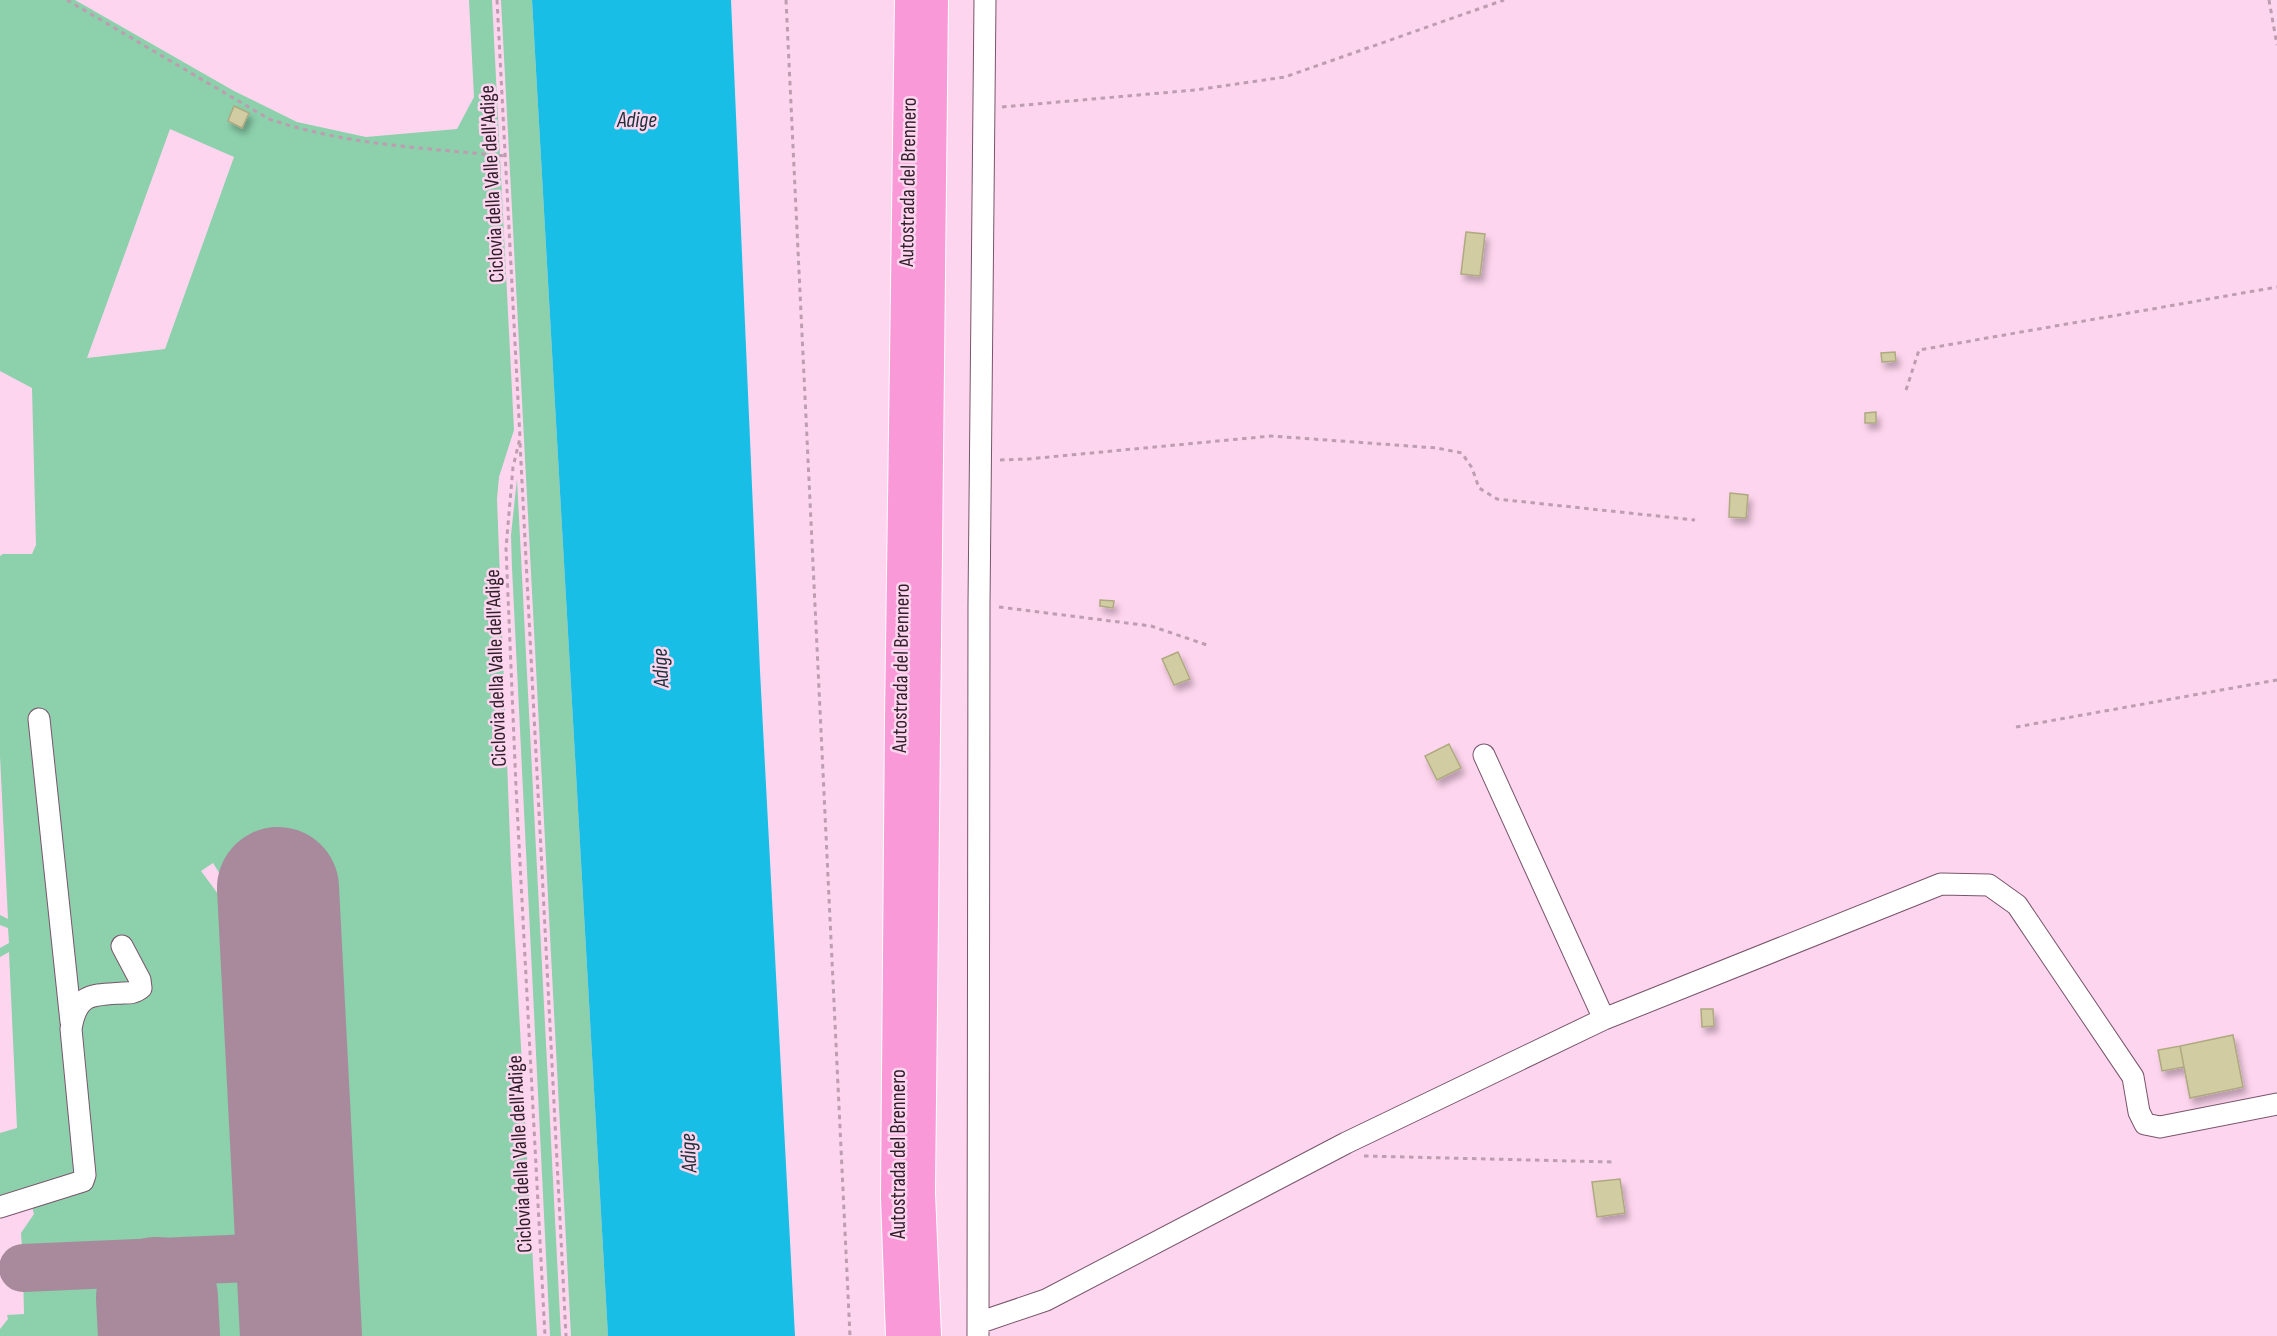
<svg xmlns="http://www.w3.org/2000/svg" width="2277" height="1336" font-family="'Sofia Sans Condensed',sans-serif">
  <style>
    .green { fill: #8cd0ac; fill-rule: evenodd }
    .water { fill: #19bee7 }
    .lines { fill: none; stroke-linecap: round; stroke-linejoin: round }
    .taxiway { stroke: #a88a9c; stroke-width: 48 }
    .runway { stroke: #a88a9c; stroke-width: 122 }
    .building { fill: #d2cca3; stroke: #afa981; stroke-width: 1.5; filter: url(#shadow) }
    .minor-casing { stroke: #78556b; stroke-width: 23 }
    .highway-casing { stroke: #fff; stroke-width: 32 }
    .path { stroke: #be9db1; stroke-width: 3; stroke-dasharray: 4.5 4.5; stroke-linecap: butt }
    .minor { stroke: #fff; stroke-width: 21 }
    .highway { stroke: #f999d8; stroke-width: 30 }
    .labels { text-anchor: middle; dominant-baseline: central; stroke-width: 5; stroke-linejoin: round; paint-order: stroke }
    .street-label { font-size: 21px; fill: #2e1f29; stroke: #fed5ee }
    .water-label { font-size: 22px; font-style: italic; fill: #193038; stroke: #fed5ee }
  </style>
  <defs>
    <filter id="shadow"><feDropShadow dx="3.5" dy="6" stdDeviation="3" flood-color="#0004"/></filter>
  </defs>
  <rect width="100%" height="100%" fill="#fed5ee"/>
  <path class="green" d="M0,0H75L234,91L297,122L366,137L457,129L474,97L469,0H492L514,430L499,477L497,499L511,866L537,1336H344L321,886L230,890L213,863L201,871L238,921L253,1246L247,1254L23,1263L21,1233L34,1214L31,1203L84,1187L79,1007L136,983L75,1001L80,1178L0,1204V1133L17,1128L9,952L0,957V948L9,943L8,928L0,925V915L8,919L0,756V556L3,554H32L36,545L32,388L0,371ZM170,129L234,157L165,349L87,358Z
    M501,0H532L608,1336H571Z
    M517,479L561,1336H550L512,568L511,535Z
    M247,1264L253,1266L255,1275L258,1336H0V1329L8,1319L7,1315L24,1314L23,1273Z"/>
  <path class="water" d="M532,0H731L760,671L795,1336H608Z"/>
  <g class="lines">
    <path class="taxiway" d="M23,1268L297,1256"/>
    <path class="runway" d="M278,888L301,1336
      M157,1298L159,1336"/>
  </g>
  <path class="building" d="M234,106L249,113L242,128L228,121Z
    M1466,232L1485,234L1480,276L1461,274Z
    M1895,352L1896,361L1882,362L1881,353Z
    M1876,412V423H1865V413Z
    M1730,493L1748,495L1746,518L1729,517Z
    M1100,600L1114,601L1113,608L1100,606Z
    M1178,652L1190,679L1174,685L1162,659Z
    M1449,744L1461,768L1437,780L1425,756Z
    M1701,1009H1713L1714,1026L1702,1027Z
    M2233,1035L2243,1087L2190,1098L2180,1046Z
    M2180,1046L2184,1067L2162,1071L2158,1050Z
    M1620,1179L1625,1213L1597,1217L1592,1182Z"/>
  <g class="lines">
    <defs>
      <path id="minor" d="M39,719L71,1022
        M1484,755L1604,1019
        M0,1207L83,1181L85,1175L71,1029C77,993 91,995 123,993C130,993 135,993 141,988L140,980L122,946
        M978,1323L1046,1300L1346,1143L1604,1019L1941,884L1989,885L2017,905L2133,1077L2139,1112L2145,1124L2160,1127L2277,1104
        M978,1335L979,605L985,0"/>
      <path id="highway" d="M901,1336L896,1197L900,718L910,0
        M926,1336L920,1193L933,0"/>
    </defs>
    <use href="#minor" class="minor-casing"/>
    <use href="#highway" class="highway-casing"/>
    <path class="path" d="M67,0L269,119C345,145 426,148 505,156
      M497,0L520,438L513,467L506,548L516,787L545,1336
      M786,0L850,1336
      M2269,0L2277,45
      M1002,107L1195,90L1285,77L1504,0
      M1906,390L1919,350L2277,287
      M520,443L566,1336
      M1000,460L1028,459L1271,436L1437,448L1462,453L1472,468L1479,488L1497,499L1695,520
      M999,607L1151,626L1207,645
      M2016,727L2277,680
      M1364,1156L1613,1162"/>
    <use href="#minor" class="minor"/>
    <use href="#highway" class="highway"/>
  </g>
  <g class="labels">
    <g class="street-label">
      <text transform="translate(908 182) rotate(-89)">Autostrada del Brennero</text>
      <text transform="translate(492 184) rotate(-93)">Ciclovia della Valle dell'Adige</text>
      <text transform="translate(496 668) rotate(-92)">Ciclovia della Valle dell'Adige</text>
      <text transform="translate(901 668) rotate(-89)">Autostrada del Brennero</text>
      <text transform="translate(520 1154) rotate(-93)">Ciclovia della Valle dell'Adige</text>
      <text transform="translate(898 1154) rotate(-90)">Autostrada del Brennero</text>
    </g>
    <g class="water-label">
      <text x="637" y="120">Adige</text>
      <text transform="translate(661 668) rotate(-93)">Adige</text>
      <text transform="translate(689 1153) rotate(-93)">Adige</text>
    </g>
  </g>
</svg>
